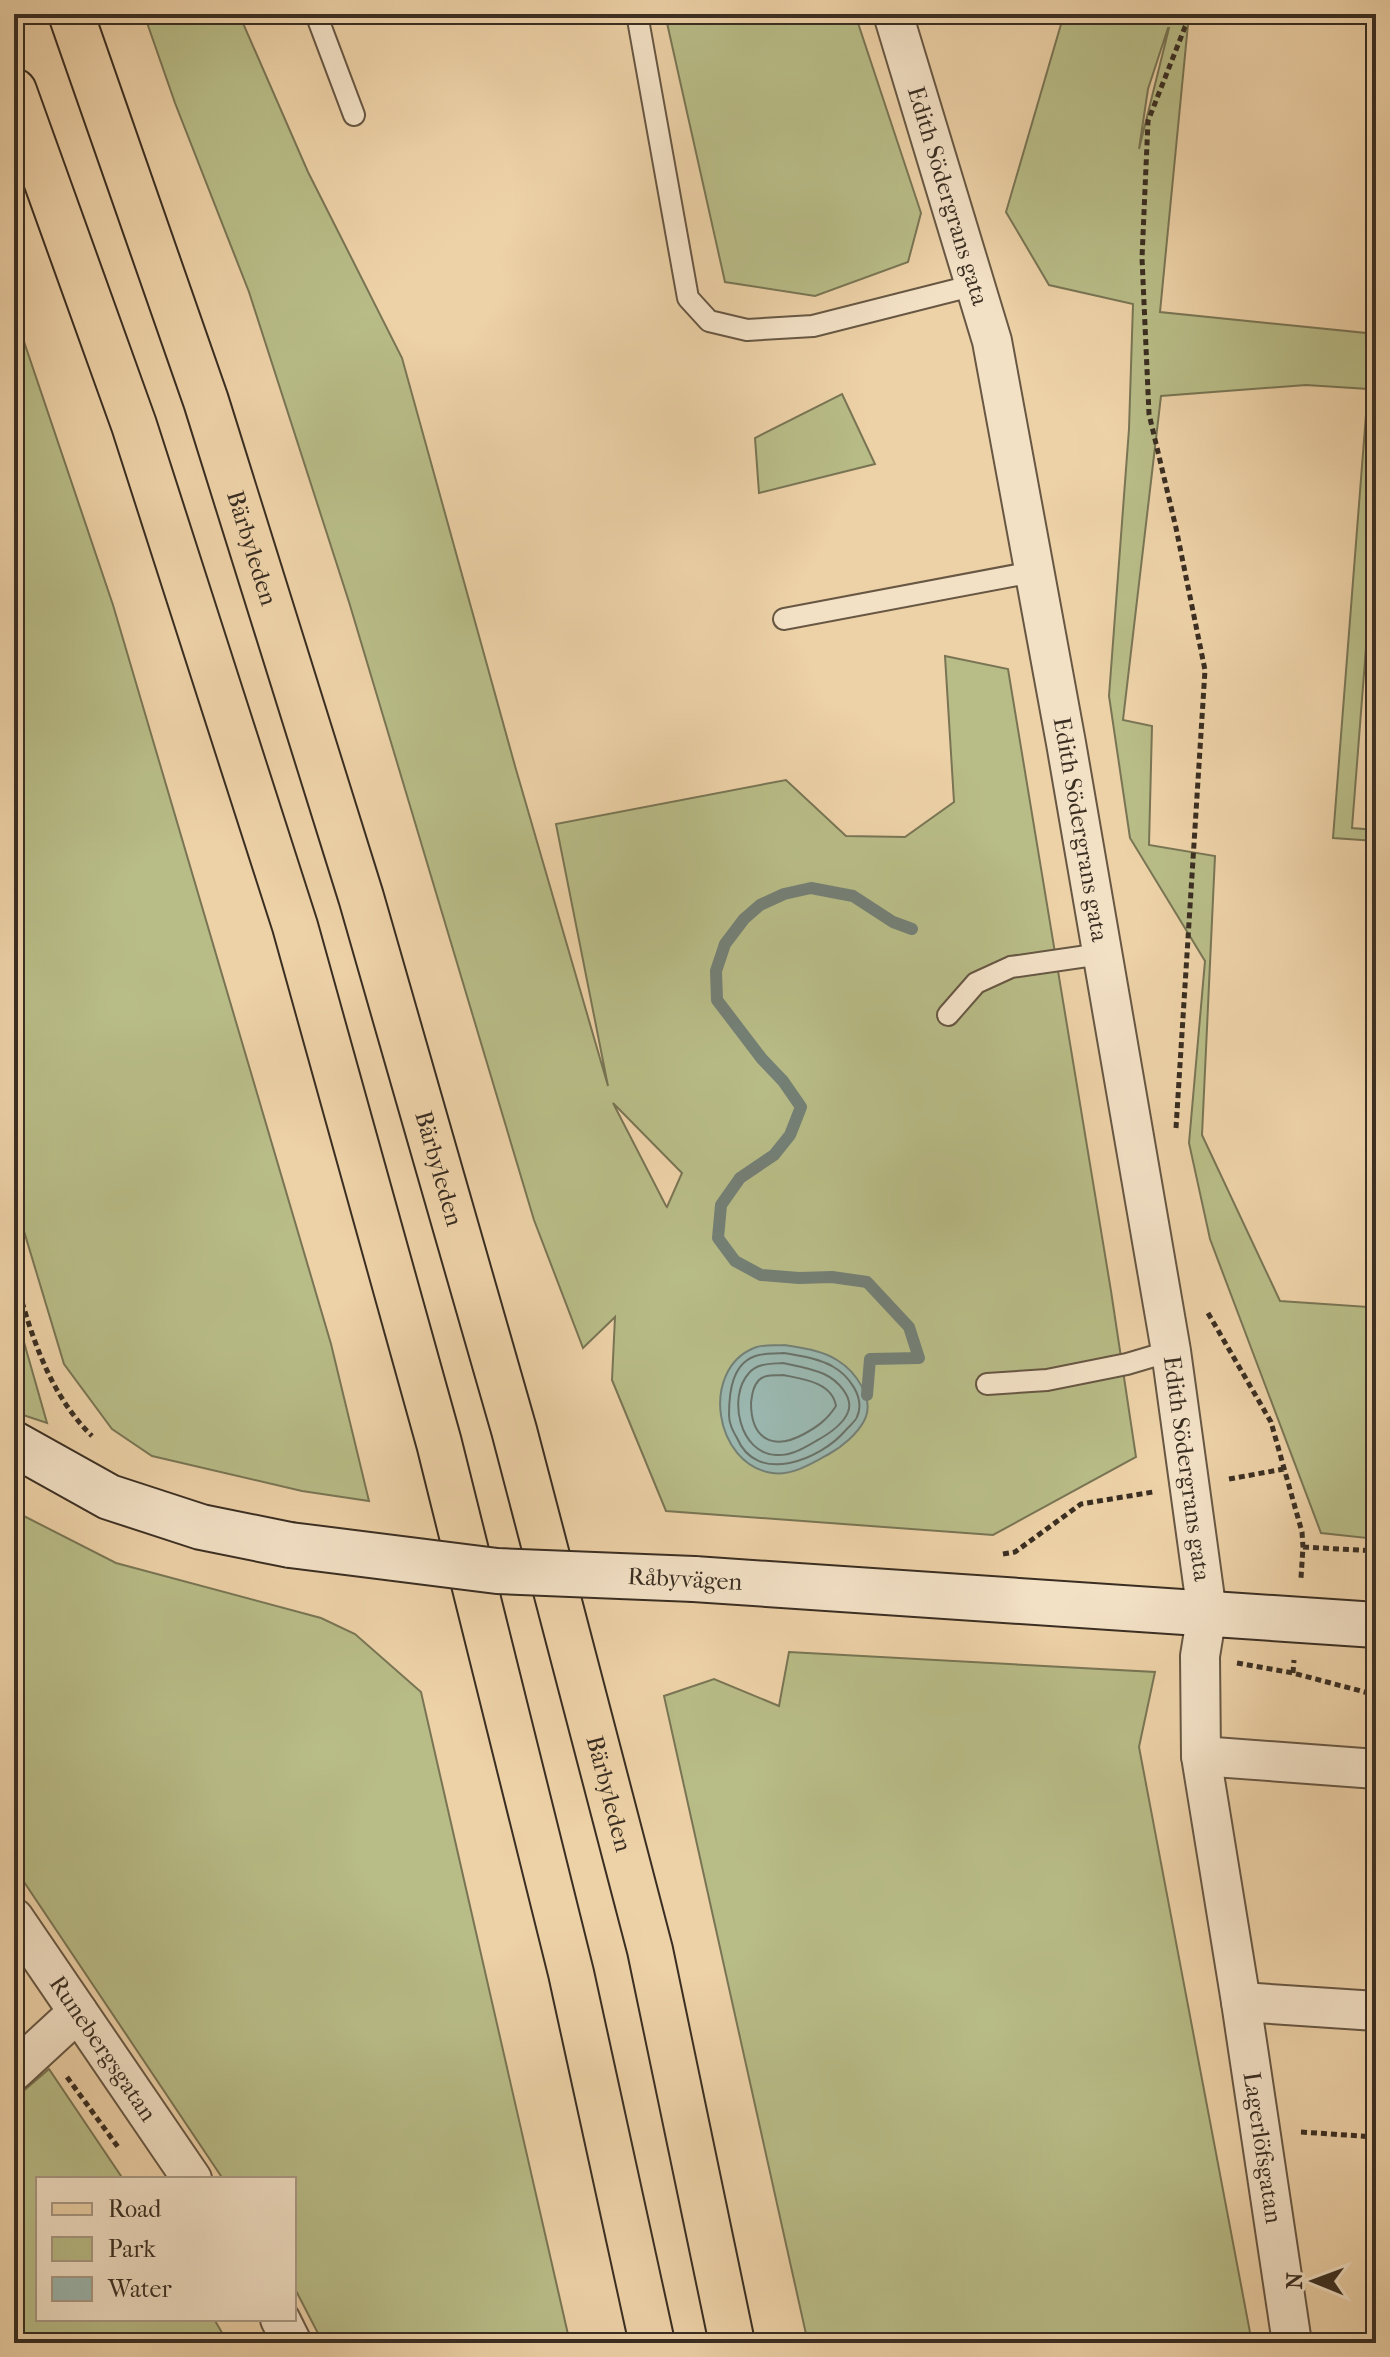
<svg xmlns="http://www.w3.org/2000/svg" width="1390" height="2357" font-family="'IM FELL French Canon',serif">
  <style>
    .green { fill: #b8bc87; stroke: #797554; stroke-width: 2; fill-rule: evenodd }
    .water { fill: #9ab6ae; stroke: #748076; stroke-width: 2 }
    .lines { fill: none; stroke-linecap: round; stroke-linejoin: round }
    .shore { stroke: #6a7268; stroke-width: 2 }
    .stream { stroke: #748076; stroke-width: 12 }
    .service-casing { stroke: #675743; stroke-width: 24 }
    .minor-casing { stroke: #675743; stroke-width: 42 }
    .secondary-casing { stroke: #3a2e22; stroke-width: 48 }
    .primary-casing { stroke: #3a2e22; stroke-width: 48 }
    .path { stroke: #3a2e22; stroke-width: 5; stroke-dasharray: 6 4; stroke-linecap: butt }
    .service { stroke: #f3e1c6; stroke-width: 20 }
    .minor { stroke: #f3e1c6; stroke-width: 38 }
    .secondary { stroke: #f3e1c6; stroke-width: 44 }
    .primary { stroke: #edd1a7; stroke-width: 44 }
    .secondary-bridge-casing { stroke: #3a2e22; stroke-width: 48; stroke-linecap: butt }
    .secondary-bridge { stroke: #f3e1c6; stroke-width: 44 }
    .labels { text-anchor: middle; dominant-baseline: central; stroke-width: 7; stroke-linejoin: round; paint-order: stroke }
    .street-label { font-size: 24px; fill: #3a2e22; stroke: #f3e1c6 }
  </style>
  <rect width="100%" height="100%" fill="#edd1a7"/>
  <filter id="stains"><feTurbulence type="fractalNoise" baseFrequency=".0025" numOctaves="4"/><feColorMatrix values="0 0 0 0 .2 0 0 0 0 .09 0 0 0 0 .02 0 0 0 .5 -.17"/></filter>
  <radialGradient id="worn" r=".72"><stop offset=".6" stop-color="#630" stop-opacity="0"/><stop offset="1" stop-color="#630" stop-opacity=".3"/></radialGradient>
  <path class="green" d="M144,14H239L308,172L402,358L515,766L608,1086L556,824L786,780L846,836L905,837L954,802L945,656L1008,669L1111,1291L1136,1457L993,1535L666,1511L612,1380L615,1317L583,1348L534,1220L349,602L249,292L175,103ZM613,1103L682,1173L667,1207L666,1206Z
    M665,14H855L921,213L908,262L815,296L725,282Z
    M1064,14H1189L1160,312L1376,334V519L1352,828L1376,830V841L1333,838L1368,389L1306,385L1161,396L1123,720L1152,726L1149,845L1215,856L1202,1135L1280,1301L1368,1307L1376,1133V1539L1321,1533L1210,1239L1189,1143L1205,961L1130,838L1109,696L1129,429L1133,304L1049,285L1006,212ZM1168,28H1169L1139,149L1148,89Z
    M14,312L113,605L331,1344L369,1501L302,1491L152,1456L112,1429L64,1364L14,1198Z
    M842,394L875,464L759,493L755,438Z
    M14,1307L47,1423L14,1412Z
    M14,1511L116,1563L321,1618L355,1634L421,1692L570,2343H323L294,2287V2179H223L14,1867Z
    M789,1652L1155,1672L1139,1747L1252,2343H808L664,1696L714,1679L779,1706Z
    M49,2069L123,2179H38V2319H214L228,2343H14V2099Z"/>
  <path class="water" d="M784,1345C801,1348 822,1350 837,1360C855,1371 876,1399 864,1421C857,1434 842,1447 829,1454C813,1463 792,1476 772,1473C714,1464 700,1370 754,1348C762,1344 775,1346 784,1345Z"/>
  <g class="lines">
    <path class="shore" d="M784,1353C800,1356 817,1358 832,1366C848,1375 866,1397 857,1417C855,1422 848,1427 845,1431C821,1459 757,1486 737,1438C733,1431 729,1424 729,1415C729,1392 732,1361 759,1355C767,1353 776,1354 784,1353Z
      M783,1363C797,1366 811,1368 824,1374C837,1380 854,1397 848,1412C843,1425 827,1435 816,1441C804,1448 791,1456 776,1455C740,1454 727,1397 749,1373C757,1363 771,1364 783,1363Z
      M783,1375C803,1379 832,1382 836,1406C827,1420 817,1427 804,1434C773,1451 751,1439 751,1403C752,1395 753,1386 759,1380C765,1374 775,1376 783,1375Z"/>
    <path class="stream" d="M867,1395L870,1359L919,1358L909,1327L867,1282L832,1277L799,1278L761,1275L735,1261L718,1238L721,1205L740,1178L774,1155L790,1135L801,1107L783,1081L762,1059L717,1000L716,971L725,944L744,919L760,905L784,894L811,888L853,896L893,922L912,929"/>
    <defs>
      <path id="service" d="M316,14L354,115
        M637,14L688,298L709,321L747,330L813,326L975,285
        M784,619L1033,572
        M948,1015L976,983L1011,967L1101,954
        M987,1384L1047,1380L1127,1364L1171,1351"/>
      <g id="minor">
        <path id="s1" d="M893,14L992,341L1066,743L1171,1351L1207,1613L1200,1656L1201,1756L1241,2002L1292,2343"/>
        <path d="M1201,1756L1376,1769"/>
        <path id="s2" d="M14,1918L192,2179"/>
        <path d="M1241,2002L1376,2011"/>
        <path d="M14,2071L78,2012"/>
        <path d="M280,2319L292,2343"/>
      </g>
      <path id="secondary" d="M14,1444L109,1497L201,1527L290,1545
        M694,1579L1376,1625"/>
      <g id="primary">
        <path id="s3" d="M71,14L206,401L361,897L514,1430L650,1950L732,2343"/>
        <path d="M14,91L134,425L295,926L439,1443L571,1973L652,2343"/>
      </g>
    </defs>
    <use href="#service" class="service-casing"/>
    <use href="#minor" class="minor-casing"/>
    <use href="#secondary" class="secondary-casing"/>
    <use href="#primary" class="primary-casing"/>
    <path class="path" d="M1176,1128L1205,670L1176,528L1149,414L1142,258L1148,121L1185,27L1194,14
      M14,1273C30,1332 48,1393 92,1436
      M1208,1313L1271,1422L1302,1532L1303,1547L1301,1578
      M1229,1479L1284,1469
      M1303,1547L1376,1551
      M1003,1554L1015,1552L1081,1504L1153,1492
      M1237,1663L1293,1673L1376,1695
      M1293,1673L1294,1660
      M14,1996L22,2009
      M67,2077L118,2147
      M1301,2132L1376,2137"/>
    <use href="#service" class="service"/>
    <use href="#minor" class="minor"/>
    <use href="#secondary" class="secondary"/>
    <use href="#primary" class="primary"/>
    <defs>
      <path id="secondary-bridge" d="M290,1545L497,1571L694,1579"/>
    </defs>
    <use href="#secondary-bridge" class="secondary-bridge-casing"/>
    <use href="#secondary-bridge" class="secondary-bridge"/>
  </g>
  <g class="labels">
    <g class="street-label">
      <text stroke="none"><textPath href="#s1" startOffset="190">Edith Södergrans gata</textPath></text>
      <text stroke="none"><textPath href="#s3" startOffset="564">Bärbyleden</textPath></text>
      <text stroke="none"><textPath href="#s1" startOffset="838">Edith Södergrans gata</textPath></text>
      <text stroke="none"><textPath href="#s3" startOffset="1212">Bärbyleden</textPath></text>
      <text stroke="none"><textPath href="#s1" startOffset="1486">Edith Södergrans gata</textPath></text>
      <text transform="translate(685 1579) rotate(3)">Råbyvägen</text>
      <text stroke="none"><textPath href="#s3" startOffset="1860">Bärbyleden</textPath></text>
      <text stroke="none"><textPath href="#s2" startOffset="158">Runebergsgatan</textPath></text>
      <text stroke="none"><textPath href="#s1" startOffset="2172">Lagerlöfsgatan</textPath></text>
    </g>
  </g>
  <rect width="1390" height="2357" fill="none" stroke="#edd1a7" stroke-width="48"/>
  <rect x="16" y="16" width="1358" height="2325" fill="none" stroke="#3a2e22" stroke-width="4"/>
  <rect x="24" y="24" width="1342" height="2309" fill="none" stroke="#3a2e22" stroke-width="2"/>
  <rect x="36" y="2177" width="260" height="144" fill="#f3e1c6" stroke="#a99984" stroke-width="2"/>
  <rect x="52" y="2203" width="40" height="12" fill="#edd1a7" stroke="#a99984" stroke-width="2"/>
  <text x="108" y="2217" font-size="24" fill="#3a2e22">Road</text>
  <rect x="52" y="2237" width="40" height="24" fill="#b8bc87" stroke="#a99984" stroke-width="2"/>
  <text x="108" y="2257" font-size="24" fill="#3a2e22">Park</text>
  <rect x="52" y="2277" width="40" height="24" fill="#9ab6ae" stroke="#a99984" stroke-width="2"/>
  <text x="108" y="2297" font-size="24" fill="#3a2e22">Water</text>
  <g transform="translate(1314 2281) rotate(271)" stroke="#f3e1c6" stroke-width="6" paint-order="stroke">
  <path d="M0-6L14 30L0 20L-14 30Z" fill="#3a2e22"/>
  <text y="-12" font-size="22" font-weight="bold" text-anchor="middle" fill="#3a2e22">N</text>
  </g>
  <rect width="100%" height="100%" filter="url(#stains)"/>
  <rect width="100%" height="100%" fill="url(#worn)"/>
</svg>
